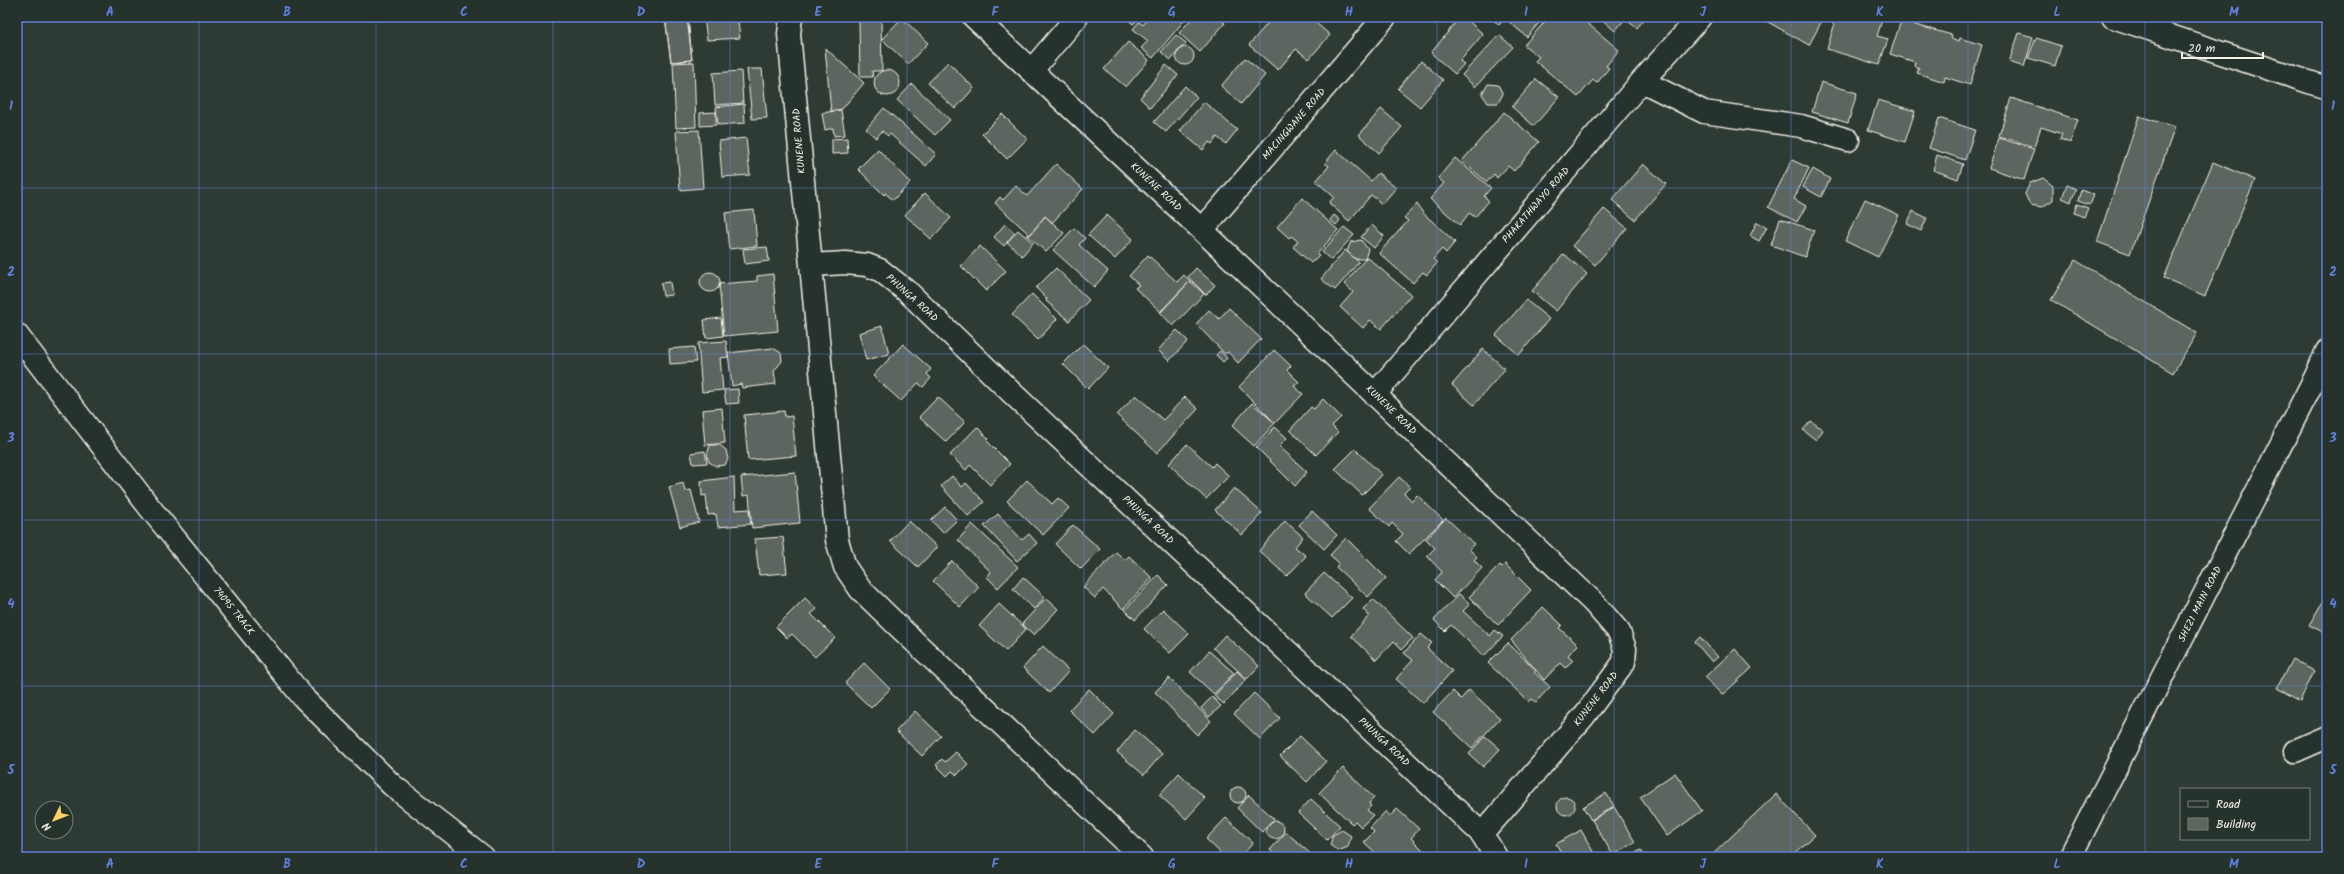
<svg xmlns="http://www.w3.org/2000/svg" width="2344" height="874" font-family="Kalam,sans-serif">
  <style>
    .building { fill: #5c655e; stroke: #f4f1e8 }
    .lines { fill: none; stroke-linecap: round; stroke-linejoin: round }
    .minor-casing { stroke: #f4f1e8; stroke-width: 25 }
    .minor { stroke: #26332d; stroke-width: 22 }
    .grid { fill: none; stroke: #5e7fdd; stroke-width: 1; stroke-opacity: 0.55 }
    .labels { text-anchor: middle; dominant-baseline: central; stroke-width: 4; stroke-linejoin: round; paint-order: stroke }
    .street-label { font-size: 10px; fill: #f4f1e8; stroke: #26332d }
    .neatline { fill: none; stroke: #5e7fdd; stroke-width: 1.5 }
    .grid-label { font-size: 13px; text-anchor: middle; font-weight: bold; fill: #5e7fdd }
  </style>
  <rect width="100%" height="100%" fill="#2e3b34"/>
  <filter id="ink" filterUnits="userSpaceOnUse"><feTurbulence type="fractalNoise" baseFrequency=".025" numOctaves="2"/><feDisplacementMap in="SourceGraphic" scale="8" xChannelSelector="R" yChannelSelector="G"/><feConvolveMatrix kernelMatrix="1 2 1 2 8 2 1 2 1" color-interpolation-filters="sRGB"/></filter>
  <g filter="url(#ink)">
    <path class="building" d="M665,17H687L692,60L671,62Z
      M665,17H688L692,60L671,62Z
      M704,17H750V20L738,21L740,38L707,40Z
      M1125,17H1141L1133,24Z
      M1149,17H1187L1153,58L1141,48L1148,41L1133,29L1139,22L1143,25Z
      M1193,17H1217L1225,23L1200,52L1179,33Z
      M1273,17H1309L1330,35L1309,59L1296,49L1278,70L1249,45Z
      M1460,17H1464L1483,34L1460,61L1464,64L1455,74L1431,53Z
      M1467,17H1477L1472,22Z
      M1490,17H1506L1499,25Z
      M1510,17H1544L1527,37L1507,20Z
      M1549,17H1580L1619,50L1606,66L1609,68L1597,83L1593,80L1578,97L1535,61L1539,57L1524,45Z
      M1599,17H1646L1637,28L1625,19L1615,31Z
      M1759,17H1824L1809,45Z
      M1830,17H1883L1877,36L1888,39L1879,65L1827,49L1834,26Z
      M859,18H881L882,71H872L873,77H860Z
      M902,18L928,43L908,64L882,39Z
      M1901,21L1952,35L1951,38L1959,41L1960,38L1982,45L1970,85L1945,77L1944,82L1917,73L1919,68L1914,66L1915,62L1890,54Z
      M2019,33L2033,37L2024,67L2009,62Z
      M1176,35L1186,43L1171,60L1161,52Z
      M1499,35L1513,47L1475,87L1462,75Z
      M2036,38L2061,46L2055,66L2028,58Z
      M1128,42L1149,60L1126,87L1104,69Z
      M1176 56a9 9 0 1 1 18 0a9 9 0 1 1-18 0Z
      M825,48L864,83L842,109L831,111Z
      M1245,58L1265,75L1241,104L1221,86Z
      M1421,61L1443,80L1420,107L1398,89Z
      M694,62L696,127L676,128L673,63Z
      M948,62L974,88L955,109L928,83Z
      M1166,65L1178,75L1150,108L1140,98Z
      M747,69H762L767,118L752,119Z
      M874 83a13 13 0 1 1 26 0a13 13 0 1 1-26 0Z
      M741,71L743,103L715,105L713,73Z
      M1536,79L1559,97L1534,126L1512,107Z
      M1821,82L1857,93L1848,123L1812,112Z
      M912,84L950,120L935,135L897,100Z
      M1488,84L1498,85L1503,94L1498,103H1488L1482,94Z
      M1185,86L1197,97L1166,132L1154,122Z
      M2011,98L2078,120L2070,143L2060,139L2062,134L2041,127L2034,147L1999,136Z
      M1878,100L1915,111L1905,142L1868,130Z
      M1204,102L1237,130L1226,144L1217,137L1212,144L1209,142L1203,150L1180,131Z
      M744,104L745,123L718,125L716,107Z
      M884,108L936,154L926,166L890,134L888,136L882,131L876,138L866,129Z
      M1381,109L1402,127L1379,153L1359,135Z
      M841,110L845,135L834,136L833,128L825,130L822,113Z
      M716,112V125L700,126V113Z
      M1504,112L1539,142L1514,171L1508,166L1497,178L1494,174L1487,182L1462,161Z
      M1002,114L1027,139L1007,159L982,134Z
      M2139,116L2175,127L2130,254L2097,242Z
      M1939,118L1975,130L1965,160L1929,148Z
      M699,130L703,188L680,190L676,131Z
      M746,138L750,175L722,177L719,141Z
      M847,138L848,153L832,154V139Z
      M1999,138L2034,149L2024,180L1989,168Z
      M878,149L910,183L893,200L885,193L884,195L858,169Z
      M1336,150L1371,181L1378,173L1396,188L1382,204L1371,195L1349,221L1329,203L1334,197L1316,181L1329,166L1325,163Z
      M1937,155L1963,164L1958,179L1933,170Z
      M1455,158L1491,188L1484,196L1489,201L1475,217L1469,213L1460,225L1430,199L1444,183L1438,178Z
      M1792,160L1809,168L1794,199L1806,206L1797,222L1768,207Z
      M2213,162L2255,180L2205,296L2164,278Z
      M1056,164L1083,189L1052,223L1045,216L1030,235L995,203L1000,197L1003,200L1016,186L1027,196Z
      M1643,164L1666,184L1635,220L1612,200Z
      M1813,169L1830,179L1821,197L1803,187Z
      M2043,178L2053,186V200L2042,207L2030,205L2025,194L2030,183Z
      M2067,185L2076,189L2071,202L2062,198Z
      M2081,190L2094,195L2090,205L2078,201Z
      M925,193L951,218L931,239L905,215Z
      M1302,198L1338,230L1317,254L1319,255L1311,263L1293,247L1298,241L1291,236L1289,238L1277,227Z
      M1865,199L1899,215L1878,257L1845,241Z
      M1417,204L1423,213L1455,242L1446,253L1442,249L1433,259L1437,263L1427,275L1423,272L1413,283L1379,253L1408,221L1404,218Z
      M2077,204L2088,208L2084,217L2074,213Z
      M1604,209L1627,228L1595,265L1572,246Z
      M754,210L757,246L729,249L725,213Z
      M1913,211L1927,218L1921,231L1907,224Z
      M1107,215L1133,239L1115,259L1088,235Z
      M1334,215L1340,220L1336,225L1330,220Z
      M1045,216L1064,233L1046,252L1027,235H1030Z
      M1780,219L1814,230L1805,257L1771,245Z
      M1757,222L1767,227L1759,241L1750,236Z
      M1005,224L1015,233L1004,246L994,237Z
      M1372,225L1384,236L1374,248L1361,237Z
      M1344,227L1354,235L1331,260L1322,252Z
      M1074,228L1085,238L1079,245L1108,271L1094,287L1053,250Z
      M1018,230L1033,243L1022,256L1007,242Z
      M1361,240L1368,249L1365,259H1355L1347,251L1351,242Z
      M980,246L1006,271L986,291L961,266Z
      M767,247L769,261L745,264L743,249Z
      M1345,250L1359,262L1335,290L1321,279Z
      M1564,254L1587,274L1556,311L1532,291Z
      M1148,255L1177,282L1184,275L1190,281L1161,312L1135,288L1139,285L1129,276Z
      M1367,257L1411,295L1381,329L1370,320L1363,328L1340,307L1353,292L1344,284Z
      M2075,260L2197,333L2173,373L2051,300Z
      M1056,268L1089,300L1069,321L1046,301L1047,299L1036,288Z
      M1196,268L1215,285L1206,295L1188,277Z
      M700 282a10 10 0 1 1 20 0a10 10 0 1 1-20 0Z
      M773,274L778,331L724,336L719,284L757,281V276Z
      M1190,281L1204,294L1173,326L1160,312Z
      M670,282L672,295L663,296L661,283Z
      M1032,294L1057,319L1038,340L1012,315Z
      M1526,300L1549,319L1519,355L1496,335Z
      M1229,308L1261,339L1238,363L1228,352L1225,354L1196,324L1209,310L1219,319Z
      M721,318L723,336L706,338L704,320Z
      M882,326L889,354L866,360L859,333Z
      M1177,330L1188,341L1169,361L1158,350Z
      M726,341L728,357L720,358L723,390L702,392L698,343Z
      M903,344L931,369L927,374L931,378L923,387L918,383L901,401L873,376Z
      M1083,344L1108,368L1088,389L1063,364Z
      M694,347L696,362L670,364L669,349Z
      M773,348L781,353L782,361L774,371L776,384L742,388L741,384L732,386L728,353Z
      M1483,349L1505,369L1474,405L1452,385Z
      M1274,350L1291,366L1287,370L1299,382L1294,386L1303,394L1275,423L1239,387Z
      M1220,351L1227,358L1223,362L1216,355Z
      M738,389L739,403L726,404L724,390Z
      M1136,395L1163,420L1185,397L1198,409L1157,453L1117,415Z
      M938,397L965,422L946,442L919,417Z
      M1323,399L1341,417L1332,426L1338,432L1316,455L1290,430L1311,407L1314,409Z
      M1252,403L1275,423L1254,446L1232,426Z
      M722,408L725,443L705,445L702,410Z
      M784,411L785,417L792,416L796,456L748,460L744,415Z
      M1811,421L1823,430L1816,440L1803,430Z
      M977,427L989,439L987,441L1010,464L990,485L970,465L966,470L950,455Z
      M1275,427L1287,438L1279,446L1307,472L1295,486L1256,447Z
      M1187,444L1212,467L1215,463L1229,476L1206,499L1169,464Z
      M710,445H720L726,450L728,459L725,465L716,466L709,462L707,455Z
      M1355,449L1382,475L1362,495L1335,469Z
      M705,451L707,463L693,464L691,453Z
      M795,472L800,523L752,528L749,495L743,496L741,477Z
      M952,476L962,487L966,483L984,502L968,516L941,486Z
      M734,477L735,510L749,509L751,524L718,527L716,514L708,515L706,495L702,496L701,481Z
      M1399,477L1410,487L1404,493L1412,501L1417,495L1443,520L1409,554L1396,541L1403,534L1392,523L1389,527L1369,508Z
      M1027,480L1052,504L1058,498L1069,508L1043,535L1007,501Z
      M683,483L685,491L691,490L699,522L680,527L669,487Z
      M1234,488L1262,513L1242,535L1215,510Z
      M945,507L957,520L943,533L931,520Z
      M1312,511L1337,535L1324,549L1299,525Z
      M998,514L1022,540L1029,534L1037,543L1017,561L984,526Z
      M1446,518L1474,544L1469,549L1477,557L1474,560L1482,568L1453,598L1435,580L1442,572L1427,556L1435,548L1426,539Z
      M909,521L937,547L918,567L890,541Z
      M1285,521L1303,537L1295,547L1306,556L1287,576L1259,551Z
      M972,524L1018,567L998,588L987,577L991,572L958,540Z
      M1073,525L1100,549L1081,569L1055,544Z
      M783,537L787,573L759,575L755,539Z
      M1346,538L1386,578L1368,597L1336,567L1339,563L1330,555Z
      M1116,552L1125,560L1129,556L1152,578L1123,609L1103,589L1095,598L1083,587Z
      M952,561L979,587L960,607L933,581Z
      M1505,564L1531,590L1498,625L1469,597L1500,565L1502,567Z
      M1324,573L1352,598L1332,618L1305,593Z
      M1158,575L1168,585L1135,620L1125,610Z
      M1023,577L1045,597L1034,609L1013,589Z
      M1459,594L1470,604L1463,611L1490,636L1495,630L1503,636L1484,656L1451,625L1445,631L1434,620Z
      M2326,596H2327V634L2309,625Z
      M805,598L817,609L811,614L835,638L815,657L792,634L787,638L776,627Z
      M1046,598L1058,609L1034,635L1022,624Z
      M1373,599L1413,638L1402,649L1394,641L1376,660L1351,636L1369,616L1363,609Z
      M999,604L1026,629L1006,651L979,626Z
      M1543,607L1562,625L1559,628L1578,645L1568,655L1573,660L1565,668L1560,663L1544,680L1511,640Z
      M1163,609L1189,634L1170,653L1144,629Z
      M1421,634L1432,643L1427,648L1452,671L1423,703L1396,679L1413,660L1404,653Z
      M1225,635L1259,666L1247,679L1213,648Z
      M1700,637L1718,657L1712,662L1695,642Z
      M1508,643L1536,670L1534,672L1550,687L1536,702L1532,699L1529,702L1488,663Z
      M1043,646L1069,671L1049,693L1023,668Z
      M1735,649L1752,668L1722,695L1705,677Z
      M1209,651L1234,673L1214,694L1190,672Z
      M2292,659L2314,671L2300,701L2277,688Z
      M864,663L890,689L871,708L845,683Z
      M1237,671L1246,680L1224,704L1214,696Z
      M1169,678L1211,721L1197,735L1155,692Z
      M1089,689L1114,714L1095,735L1069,710Z
      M1469,690L1500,718L1472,748L1433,712L1453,691L1461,699Z
      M1254,693L1280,718L1260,739L1234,714Z
      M1212,697L1221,706L1209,717L1201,708Z
      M915,711L941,736L922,756L896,731Z
      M1135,730L1162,754L1144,775L1117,752Z
      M1300,736L1326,761L1307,782L1280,756Z
      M1485,736L1500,749L1483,767L1469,754Z
      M956,752L968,764L957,775L952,771L947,776L936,765L942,759L945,762Z
      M1343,768L1374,798L1369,803L1371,806L1367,810L1373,815L1361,827L1355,821L1352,824L1319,793Z
      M1179,773L1205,798L1186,819L1159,795Z
      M1675,773L1702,811L1667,836L1640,797Z
      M1230 795a8 8 0 1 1 16 0a8 8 0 1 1-16 0Z
      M1606,793L1614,806L1591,820L1583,807Z
      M1776,794L1815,835L1791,857H1710Z
      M1249,795L1274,819L1262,832L1237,808Z
      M1557 806a9 9 0 1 1 18 0a9 9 0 1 1-18 0Z
      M1311,799L1340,826L1327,840L1298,813Z
      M1614,807L1635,842L1613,855L1592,820Z
      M1397,809L1419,829L1411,838L1428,855L1426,857H1380L1364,842L1374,832L1370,828L1386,811L1390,816Z
      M1226,818L1253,843L1240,857H1225L1206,839Z
      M1266 830a9 9 0 1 1 18 0a9 9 0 1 1-18 0Z
      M1342,830L1351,836L1348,847L1338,851L1330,845L1333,835Z
      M1581,830L1596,857H1564L1556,844Z
      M1286,832L1314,857H1278L1270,850Z
      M1641,850L1645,857H1628Z"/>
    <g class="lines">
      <defs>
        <path id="minor" d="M791,17L789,34L811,265
          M974,17L1202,230L1594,603L1619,632L1625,649L1624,662L1584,716L1482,834
          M2113,17L2327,88
          M1031,71L1077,17
          M1642,81L1704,112L1801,126L1848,140
          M1202,230L1385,17
          M17,335L150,508L303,697L392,785L483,857
          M1375,394L1642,81L1700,17
          M2295,751L2327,737
          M1142,857L897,625L860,589L845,567L837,540L811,265L845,263L867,265L880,270L909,293L1012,393L1482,834L1496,857
          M2070,857L2316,376L2327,351"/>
      </defs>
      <use href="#minor" class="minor-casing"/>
      <use href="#minor" class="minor"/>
    </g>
  </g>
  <path class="grid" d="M199,17V857M376,17V857M553,17V857M730,17V857M907,17V857M1084,17V857M1260,17V857M1437,17V857M1614,17V857M1791,17V857M1968,17V857M2145,17V857M17,188H2327M17,354H2327M17,520H2327M17,686H2327"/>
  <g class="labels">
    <g class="street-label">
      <text transform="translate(1294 124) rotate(-49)">MACINGWANE ROAD</text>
      <text transform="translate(799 141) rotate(-95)">KUNENE ROAD</text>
      <text transform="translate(1156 187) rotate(43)">KUNENE ROAD</text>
      <text transform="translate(1536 205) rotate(-49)">PHAKATHWAYO ROAD</text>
      <text transform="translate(912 298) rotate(42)">PHUNGA ROAD</text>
      <text transform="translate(1391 410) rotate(44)">KUNENE ROAD</text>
      <text transform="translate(1148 520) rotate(43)">PHUNGA ROAD</text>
      <text transform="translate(2200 604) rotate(-63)">SHEZI MAIN ROAD</text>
      <text transform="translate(234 611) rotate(51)">74095 TRACK</text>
      <text transform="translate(1596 699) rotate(-52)">KUNENE ROAD</text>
      <text transform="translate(1384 742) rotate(43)">PHUNGA ROAD</text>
    </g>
  </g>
  <rect width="2344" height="874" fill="none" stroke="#26332d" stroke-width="44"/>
  <rect x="2180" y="788" width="130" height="52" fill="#26332d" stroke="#787f78"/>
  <rect x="2188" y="801" width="20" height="6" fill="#26332d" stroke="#787f78"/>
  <text x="2216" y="808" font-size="12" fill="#f4f1e8">Road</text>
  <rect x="2188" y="818" width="20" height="12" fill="#5c655e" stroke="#787f78"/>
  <text x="2216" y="828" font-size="12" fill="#f4f1e8">Building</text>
  <g transform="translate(54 820) rotate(227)"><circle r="19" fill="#26332d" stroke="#787f78"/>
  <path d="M0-3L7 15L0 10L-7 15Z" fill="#ffd166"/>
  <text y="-6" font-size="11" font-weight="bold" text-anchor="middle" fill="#f4f1e8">N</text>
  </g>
  <path d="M2182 52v6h81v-6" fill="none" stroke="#f4f1e8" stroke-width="2"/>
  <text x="2188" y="52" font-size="12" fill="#f4f1e8" stroke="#26332d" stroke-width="3" paint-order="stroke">20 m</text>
  <rect x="22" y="22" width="2300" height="830" class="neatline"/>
  <g class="grid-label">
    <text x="110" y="16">A</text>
    <text x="287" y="16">B</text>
    <text x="464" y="16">C</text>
    <text x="641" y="16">D</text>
    <text x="818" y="16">E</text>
    <text x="995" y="16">F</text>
    <text x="1172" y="16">G</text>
    <text x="1349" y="16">H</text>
    <text x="1526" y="16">I</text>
    <text x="1703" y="16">J</text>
    <text x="1880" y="16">K</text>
    <text x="2057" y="16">L</text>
    <text x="2234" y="16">M</text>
    <text x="11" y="110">1</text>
    <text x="2333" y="110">1</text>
    <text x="11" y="276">2</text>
    <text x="2333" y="276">2</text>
    <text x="11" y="442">3</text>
    <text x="2333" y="442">3</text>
    <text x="11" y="608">4</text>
    <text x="2333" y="608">4</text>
    <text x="11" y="774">5</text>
    <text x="2333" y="774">5</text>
    <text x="110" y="868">A</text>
    <text x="287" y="868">B</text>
    <text x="464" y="868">C</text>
    <text x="641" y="868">D</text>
    <text x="818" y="868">E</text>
    <text x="995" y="868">F</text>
    <text x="1172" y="868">G</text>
    <text x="1349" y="868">H</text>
    <text x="1526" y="868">I</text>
    <text x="1703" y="868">J</text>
    <text x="1880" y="868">K</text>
    <text x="2057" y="868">L</text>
    <text x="2234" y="868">M</text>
  </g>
</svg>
